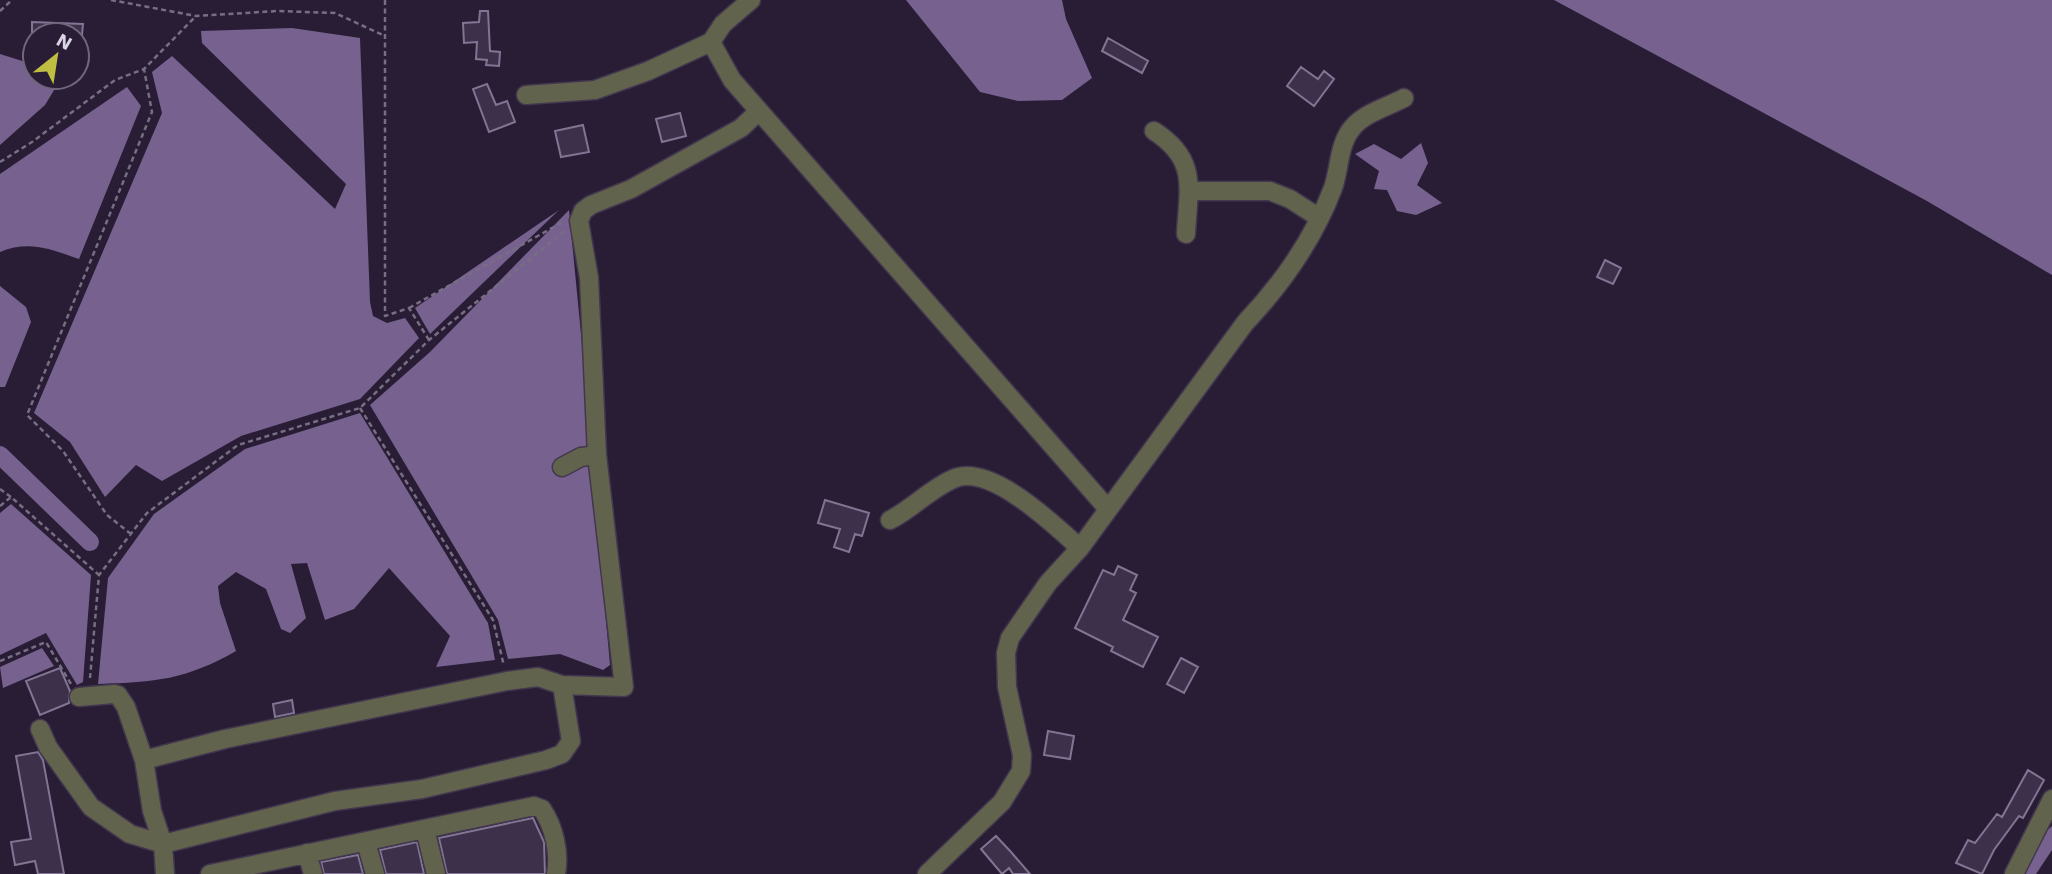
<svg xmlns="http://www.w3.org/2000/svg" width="2052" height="874" font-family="'Work Sans',sans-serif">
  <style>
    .water { fill: #77628f }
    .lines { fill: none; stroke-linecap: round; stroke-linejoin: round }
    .canal { stroke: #77628f; stroke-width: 18 }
    .building { fill: #3d304b; stroke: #827493; stroke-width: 2 }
    .minor-casing { stroke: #42374e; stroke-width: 21 }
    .path { stroke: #786e84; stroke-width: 2.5; stroke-dasharray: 5 3.5; stroke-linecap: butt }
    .minor { stroke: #62634d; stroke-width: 18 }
  </style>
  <rect width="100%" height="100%" fill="#291d36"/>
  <path class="water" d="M906,0H1062L1066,19L1092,78L1062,100L1018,101L980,92Z
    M1554,0H2052V275L1927,201Z
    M292,28L360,38L370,302L373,316L387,323L405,318L419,338L360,399L241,436L162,481L136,465L105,497L70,442L34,413L162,113L152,72L172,56L335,209L346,184L202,43L201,31Z
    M0,54L35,65V77H62L45,105L0,145Z
    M127,87L141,106L79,259C50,249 29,240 0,252V174Z
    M1421,143L1428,163L1417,185L1442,203L1416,215L1397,211L1387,190L1374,189L1379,171L1355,154L1374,144L1401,159Z
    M559,210L430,334L415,308Z
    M569,210L592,448L570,471L592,463L610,665L603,670L560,654L508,659L498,620L370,405L430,352Z
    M0,286L26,307L31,322L5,387H0Z
    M360,413L488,623L495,660L436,667L450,636L389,568L354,609L325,620L307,563L291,564L306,618L290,633L281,629L266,589L236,572L218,586L220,603L236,651C185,680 156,682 98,684L108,578L154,514L245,449Z
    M11,504L91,575L83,682L77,685L46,633L0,655V513Z
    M42,648L54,666L3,688L0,667Z
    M2052,826V850L2036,874H2019L2042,835Z"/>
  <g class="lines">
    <path class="canal" d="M0,455L90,542"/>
  </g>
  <path class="building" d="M480,11H488L490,51L500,52L499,66L486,65L487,60L476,59L477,42L464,43L463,23L479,22Z
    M32,22L83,24L82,35H32Z
    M1108,38L1148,61L1142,73L1102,51Z
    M1301,67L1318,79L1324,71L1334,79L1314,106L1287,86Z
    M487,84L496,105L507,101L515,122L489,132L473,89Z
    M680,113L686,136L662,142L656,119Z
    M583,125L589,152L561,157L555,131Z
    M1605,260L1621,268L1613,284L1597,277Z
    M825,500L869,513L862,536L855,534L849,552L834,547L840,529L818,523Z
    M1118,566L1137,575L1130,590L1136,593L1123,620L1158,637L1143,667L1111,651L1113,647L1075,628L1103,570L1114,575Z
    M1181,658L1198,667L1184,693L1167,684Z
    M60,668L70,691L69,703L40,715L26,681Z
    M292,700L294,713L275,717L273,704Z
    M1048,731L1074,736L1070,759L1044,755Z
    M38,752L43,760L64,874H38L35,861L15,865L11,842L31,839L16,756Z
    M2028,770L2044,780L2023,818L2019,816L1994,850L1982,874L1956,863L1968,840L1975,843L1997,814L2002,817Z
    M533,818L544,842L545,874H447L439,838Z
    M996,836L1011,852L1030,874H1013L1009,868L1002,874L981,849Z
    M417,842L424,874H386L380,850Z
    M358,855L363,874H324L321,862Z"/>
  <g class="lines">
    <defs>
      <path id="minor" d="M711,42L732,80L1108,509
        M526,95L595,90L648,71L711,42L723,24L751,0
        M1154,131C1199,160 1188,189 1186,234
        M1190,191H1270L1290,199L1318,217
        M562,467L581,457L597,455
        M890,520C912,509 930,489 953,479C990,462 1054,525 1080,548
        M79,697L114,694L118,695L126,707L144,760L152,811L163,844L165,874
        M40,729L48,747L91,807L130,834L163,844L335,801L422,789L546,760L562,754L571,741L562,685
        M144,760L225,739L507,681L538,677L562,685L624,687L597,455L589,278L579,221L583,211L591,205L631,189L741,128L759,111
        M425,829L436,874
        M366,842L375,874
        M307,853L313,874
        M210,874L534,806L542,809C554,827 560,852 556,874
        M927,874L1002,802L1021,771L1022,755L1007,687L1006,653L1010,638L1048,583L1080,548L1245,323C1281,285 1314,238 1333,188C1340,169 1338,144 1353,127C1365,113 1387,107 1404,98
        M2014,874L2052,799"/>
    </defs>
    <use href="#minor" class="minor-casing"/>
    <path class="path" d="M111,0L196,16L277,11L335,13L385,36
      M385,0V316L409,308L429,340
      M0,11L12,0
      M0,162L32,142L115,80L144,69L195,17
      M409,308L561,223
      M360,408L493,620L504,666
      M0,489L11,497
      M0,506L11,497L99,575
      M131,534L107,515L63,451L27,415L152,112L144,69
      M0,661L46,642L71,684
      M90,678L99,575L147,513L238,445L360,408L429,340L565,231"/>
    <use href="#minor" class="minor"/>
  </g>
  <g transform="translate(56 56) rotate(30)"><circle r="33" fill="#291d36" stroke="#70667c" stroke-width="2"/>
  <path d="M0-5L12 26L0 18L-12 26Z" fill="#bfbe42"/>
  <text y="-10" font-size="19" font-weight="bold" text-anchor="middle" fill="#dbd4e5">N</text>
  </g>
</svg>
